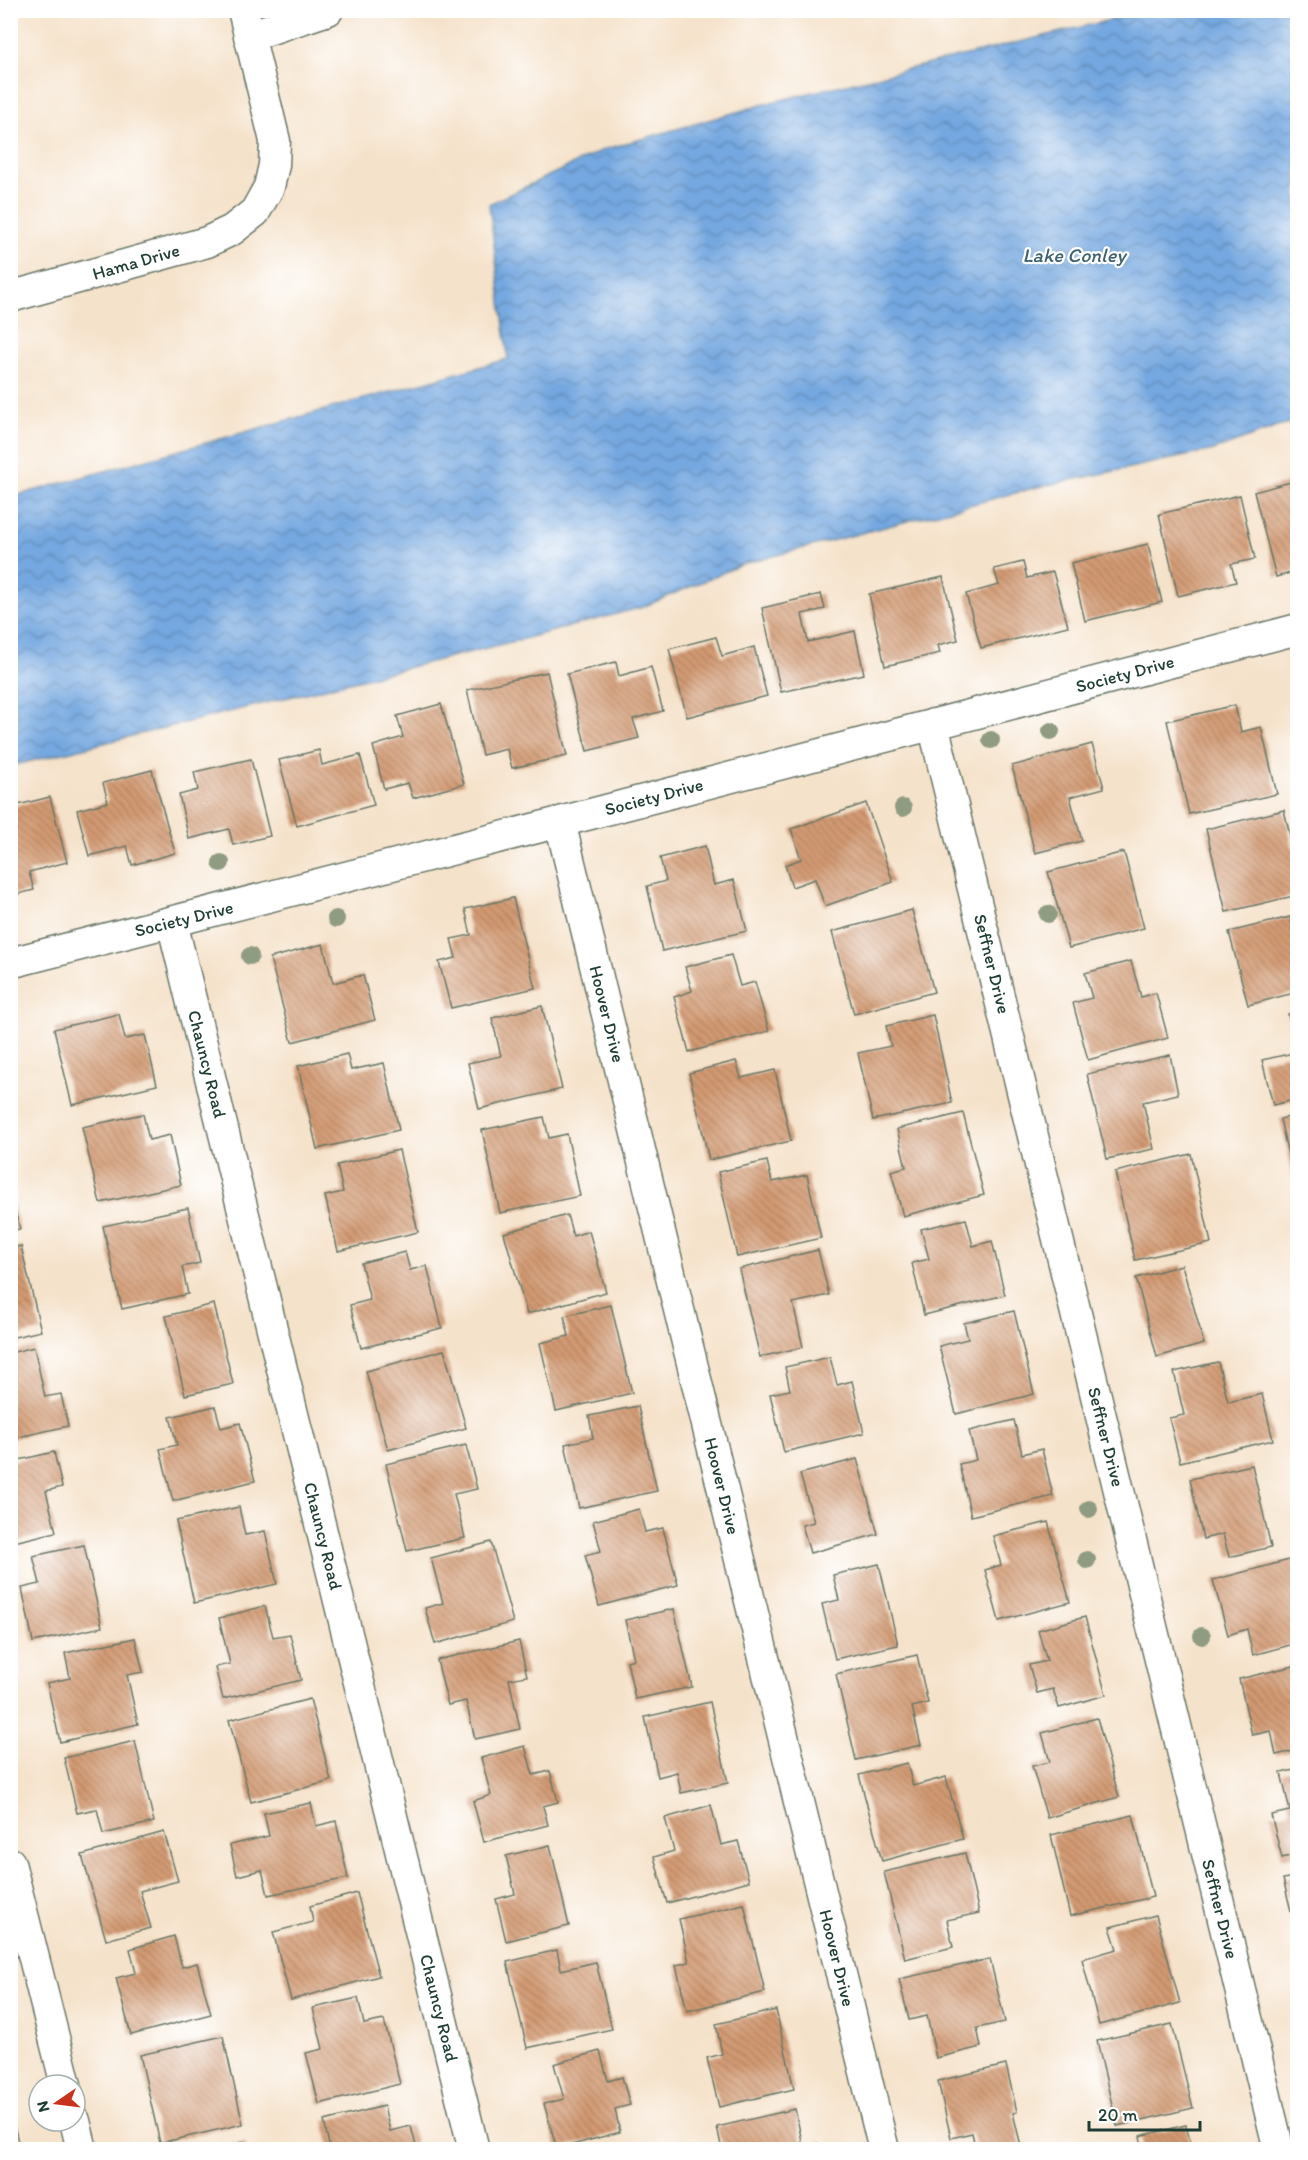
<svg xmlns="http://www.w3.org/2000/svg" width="1308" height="2160" font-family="Itim,sans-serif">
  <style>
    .water { fill: url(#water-waves); stroke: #4a728a; stroke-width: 1.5 }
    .building { fill: url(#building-back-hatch) }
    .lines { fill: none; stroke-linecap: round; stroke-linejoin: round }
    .street-casing { stroke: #6a7768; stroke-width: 33 }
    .street { stroke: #fff; stroke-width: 30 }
    .tree { fill: #909c82 }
    .labels { text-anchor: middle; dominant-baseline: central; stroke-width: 4.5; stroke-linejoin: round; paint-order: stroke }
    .street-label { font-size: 18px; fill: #1f3d34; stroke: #fff }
    .water-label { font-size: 20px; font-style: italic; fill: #3d6270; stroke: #fff }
  </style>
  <defs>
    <pattern id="water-waves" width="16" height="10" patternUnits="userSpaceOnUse" patternTransform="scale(1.5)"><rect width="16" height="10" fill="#74a7e0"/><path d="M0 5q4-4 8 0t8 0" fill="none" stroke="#5f89b6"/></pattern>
    <pattern id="building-back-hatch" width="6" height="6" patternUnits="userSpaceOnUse" patternTransform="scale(1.5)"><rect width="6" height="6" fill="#d39a72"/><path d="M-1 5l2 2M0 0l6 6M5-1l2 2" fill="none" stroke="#ab7f5e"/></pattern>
  </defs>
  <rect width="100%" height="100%" fill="#fff"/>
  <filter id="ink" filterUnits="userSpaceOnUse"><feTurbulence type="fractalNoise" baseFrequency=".0167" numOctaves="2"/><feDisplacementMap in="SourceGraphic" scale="12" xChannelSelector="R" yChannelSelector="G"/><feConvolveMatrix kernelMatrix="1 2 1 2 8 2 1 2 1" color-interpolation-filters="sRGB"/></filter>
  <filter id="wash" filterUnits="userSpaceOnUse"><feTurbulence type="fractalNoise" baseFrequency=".008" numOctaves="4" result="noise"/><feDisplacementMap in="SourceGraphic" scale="24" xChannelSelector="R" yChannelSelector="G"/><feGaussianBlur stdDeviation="1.35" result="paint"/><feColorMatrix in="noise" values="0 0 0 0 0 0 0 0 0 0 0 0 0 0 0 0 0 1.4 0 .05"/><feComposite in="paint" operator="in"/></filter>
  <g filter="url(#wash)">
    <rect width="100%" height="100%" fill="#f5e2ca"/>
    <path class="water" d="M1147,11H1297V420L1214,450L1034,488L743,564L643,607L519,640L11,766V497L508,359L489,204L603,150L768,103Z"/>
    <g id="blocks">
      <path class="building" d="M1298,480V571L1276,577L1254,492Z
        M1240,495L1255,559L1231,564L1236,582L1178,596L1159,514Z
        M1148,544L1162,602L1085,621L1071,563Z
        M1023,562L1027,578L1053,572L1068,626L981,648L966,594L999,585L994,569Z
        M943,577L958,640L938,645L940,653L885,666L869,594Z
        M821,594L825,609L802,614L808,642L855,631L864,674L781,692L762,608Z
        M716,637L722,656L754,647L767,696L687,717L669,649Z
        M616,662L619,676L651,667L663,711L633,719L639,738L587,751L567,674Z
        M547,672L567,756L512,768L507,749L482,755L467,690Z
        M441,704L464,784L413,798L408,783L384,789L373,746L403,737L397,716Z
        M1235,705L1241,732L1261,727L1277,794L1189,814L1167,721Z
        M1092,744L1104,788L1070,797L1082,841L1035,853L1012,766Z
        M319,750L322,765L360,755L374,805L297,826L279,760Z
        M251,759L270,836L233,845L229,829L189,839L179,795L198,790L194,772Z
        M152,770L175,853L132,865L127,846L89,856L77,810L108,802L103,783Z
        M50,797L67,862L29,872L34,890L10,896V807Z
        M866,803L893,882L825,906L815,879L792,887L785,865L801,859L791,829Z
        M1284,810L1293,848L1298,847V895L1226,912L1206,829Z
        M705,846L714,885L734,880L747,931L662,951L647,886L666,881L660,858Z
        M1124,852L1144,928L1069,948L1048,872Z
        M513,898L535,988L451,1008L439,962L456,958L451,939L471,935L465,909Z
        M912,910L934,992L854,1014L832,932Z
        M1290,917L1295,937L1298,936V992L1248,1005L1229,932Z
        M323,944L333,983L363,975L375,1020L292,1042L270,958Z
        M731,955L740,986L755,982L769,1031L689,1052L674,997L692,991L685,967Z
        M1131,961L1141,997L1156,993L1168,1038L1088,1060L1073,1003L1092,998L1085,973Z
        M542,1006L562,1089L479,1109L468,1063L501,1056L492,1018Z
        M1298,1011V1052H1297L1288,1014Z
        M119,1014L125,1039L145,1035L157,1085L72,1105L54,1029Z
        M933,1015L952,1103L873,1120L858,1053L891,1046L886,1026Z
        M1298,1052V1099L1273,1105L1262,1060Z
        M347,1054L351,1070L384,1063L399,1130L317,1149L298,1066Z
        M1170,1055L1178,1094L1143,1102L1154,1149L1107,1159L1087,1074Z
        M736,1061L741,1078L775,1070L791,1141L709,1160L689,1073Z
        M963,1113L984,1195L903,1216L891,1171L906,1167L897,1129Z
        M143,1114L149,1140L170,1135L181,1185L100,1203L82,1127Z
        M1298,1115V1195H1297L1280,1119Z
        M544,1117L549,1138L567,1134L580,1196L500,1213L482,1130Z
        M399,1150L418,1232L338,1251L325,1196L343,1192L337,1165Z
        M1191,1154L1211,1243L1135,1260L1115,1172Z
        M767,1161L772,1182L807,1175L821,1238L737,1257L718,1172Z
        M10,1193L20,1229L10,1231Z
        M188,1208L200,1263L182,1267L188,1294L122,1309L103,1226Z
        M567,1215L573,1236L589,1231L606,1292L527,1314L504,1233Z
        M966,1219L973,1246L992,1241L1005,1295L924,1315L912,1263L929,1259L921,1229Z
        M21,1246L41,1331L10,1338V1248Z
        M818,1250L829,1295L793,1303L803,1347L760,1357L739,1269Z
        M405,1252L410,1270L427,1266L442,1328L361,1348L350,1305L370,1300L361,1263Z
        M1182,1265L1204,1344L1157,1357L1136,1278Z
        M214,1304L233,1384L185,1395L166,1316Z
        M611,1305L632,1393L556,1411L540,1343L569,1336L564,1316Z
        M1014,1311L1034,1394L956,1414L939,1346L968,1339L964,1323Z
        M34,1347L45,1397L61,1394L68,1426L10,1439V1353Z
        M444,1350L466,1428L388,1450L366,1371Z
        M830,1357L837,1385L852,1381L864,1433L784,1452L770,1394L790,1390L785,1367Z
        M1218,1362L1228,1402L1262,1394L1273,1440L1180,1462L1169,1418L1184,1415L1174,1372Z
        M215,1406L221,1428L240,1423L255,1481L173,1501L160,1449L177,1445L170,1417Z
        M638,1406L657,1491L579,1508L565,1444L593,1438L589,1416Z
        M1014,1420L1022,1454L1042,1449L1053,1496L971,1516L959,1464L976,1460L969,1431Z
        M466,1445L477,1489L454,1494L465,1538L407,1551L386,1464Z
        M54,1452L62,1487L46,1491L56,1532L10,1543V1462Z
        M857,1459L878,1534L810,1553L802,1525L814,1522L800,1474Z
        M1252,1465L1271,1547L1229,1557L1223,1534L1203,1539L1190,1479Z
        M239,1507L245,1535L265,1531L277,1584L194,1603L176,1521Z
        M639,1509L645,1532L663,1528L678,1585L599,1606L585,1555L601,1551L593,1521Z
        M1048,1522L1070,1602L999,1621L985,1570L1001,1565L993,1536Z
        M491,1542L513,1622L435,1644L425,1608L443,1603L431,1558Z
        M84,1545L102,1627L33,1642L22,1588L40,1584L33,1556Z
        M1293,1559L1298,1575V1643L1253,1655L1247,1629L1228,1635L1213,1580Z
        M879,1564L898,1645L835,1659L822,1604L839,1600L833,1575Z
        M265,1606L273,1637L290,1634L301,1680L223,1699L215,1667L230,1664L219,1618Z
        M674,1609L692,1687L635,1699L627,1661L634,1659L625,1620Z
        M1085,1617L1106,1695L1059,1708L1053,1689L1037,1693L1029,1665L1047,1661L1038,1630Z
        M135,1638L143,1672L127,1675L138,1724L60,1742L47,1683L70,1678L65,1653Z
        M519,1641L527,1676L509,1679L520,1729L475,1739L466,1701L448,1705L437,1660Z
        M917,1655L928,1703L912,1707L921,1745L856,1760L836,1674Z
        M1298,1665V1750L1276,1755L1271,1731L1252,1735L1239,1679Z
        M310,1699L331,1781L251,1802L229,1720Z
        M710,1702L728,1783L681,1793L677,1772L658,1777L645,1717Z
        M1097,1718L1119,1797L1047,1818L1032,1766L1050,1762L1042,1733Z
        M135,1741L154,1822L103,1834L97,1809L77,1813L64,1758Z
        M525,1746L533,1775L550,1771L558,1802L543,1806L548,1825L484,1842L473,1801L491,1795L481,1758Z
        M907,1763L913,1786L946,1777L963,1839L882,1861L859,1775Z
        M1298,1769V1854L1282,1858L1271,1815L1290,1811L1281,1773Z
        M311,1803L316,1826L336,1821L348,1878L268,1895L262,1870L237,1876L230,1845L269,1836L264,1813Z
        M711,1805L721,1845L738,1841L749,1881L667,1903L654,1857L674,1851L665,1818Z
        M1133,1815L1153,1897L1070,1916L1051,1835Z
        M164,1832L178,1881L140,1891L151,1928L106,1940L82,1855Z
        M550,1845L569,1926L506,1941L496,1899L515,1894L506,1856Z
        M965,1853L979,1913L947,1920L953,1947L905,1959L884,1872Z
        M1298,1876V1935H1297L1283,1879Z
        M357,1893L379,1976L291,2000L273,1932L313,1922L310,1906Z
        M744,1904L765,1992L687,2011L676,1965L689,1962L679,1919Z
        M1156,1915L1180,2003L1099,2025L1082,1959L1117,1949L1110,1927Z
        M174,1936L182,1967L197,1963L211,2014L131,2035L116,1978L136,1973L130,1949Z
        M557,1950L561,1970L596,1962L612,2029L527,2048L507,1962Z
        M990,1959L1005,2022L977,2028L981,2047L936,2058L927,2016L909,2020L899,1979Z
        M358,1998L364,2024L384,2020L400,2084L319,2104L306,2053L323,2049L313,2008Z
        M776,2010L794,2089L719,2107L707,2058L722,2054L716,2024Z
        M1172,2024L1193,2108L1117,2126L1097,2041Z
        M223,2036L243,2124L160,2143L140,2055Z
        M600,2051L608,2081L622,2077L630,2105L615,2109L620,2132L557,2149L544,2104L564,2099L554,2064Z
        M1006,2065L1017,2112L1013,2113L1021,2146L1006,2150H976L972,2133L951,2138L938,2081Z
        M384,2106L390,2131L411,2126L417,2150H330L324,2121Z
        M795,2109L803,2146L818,2143L819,2150H722L717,2127Z
        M10,2112H11L20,2150H10Z
        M1186,2125L1192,2148L1211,2143L1213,2150H1143L1140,2136Z
        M245,2142L247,2150H214V2149Z
        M637,2143L639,2150H612V2149Z"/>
    </g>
  </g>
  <g filter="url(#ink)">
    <use href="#blocks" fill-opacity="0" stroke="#6a7768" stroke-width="1.5"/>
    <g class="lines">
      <defs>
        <path id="street" d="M249,36L328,10
          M10,297L207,242L232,230L255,212L269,187L274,165L275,141L243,10
          M933,724L1279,2150
          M560,822L884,2150
          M172,922L474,2150
          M10,963L560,822L1298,629
          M10,1863L66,2085
          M75,2121L82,2150"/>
      </defs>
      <use href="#street" class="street-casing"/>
      <use href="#street" class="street"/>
    </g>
    <g class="tree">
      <circle cx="1051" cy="731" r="9"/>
      <circle cx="991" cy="740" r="9"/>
      <circle cx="903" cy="808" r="9"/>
      <circle cx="221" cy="863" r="9"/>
      <circle cx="1048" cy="914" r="9"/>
      <circle cx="336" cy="919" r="9"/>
      <circle cx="250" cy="956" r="9"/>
      <circle cx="1089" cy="1509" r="9"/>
      <circle cx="1087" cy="1560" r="9"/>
      <circle cx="1202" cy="1636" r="9"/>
    </g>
  </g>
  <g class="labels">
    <g class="street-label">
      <text transform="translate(136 262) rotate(-16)">Hama Drive</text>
      <text transform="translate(1125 674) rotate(-15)">Society Drive</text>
      <text transform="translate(654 797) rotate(-15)">Society Drive</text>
      <text transform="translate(184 919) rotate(-14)">Society Drive</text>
      <text transform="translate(992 964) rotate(76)">Seffner Drive</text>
      <text transform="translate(607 1014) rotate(76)">Hoover Drive</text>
      <text transform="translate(207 1064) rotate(76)">Chauncy Road</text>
      <text transform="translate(1106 1437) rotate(76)">Seffner Drive</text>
      <text transform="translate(722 1486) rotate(76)">Hoover Drive</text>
      <text transform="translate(323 1536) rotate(76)">Chauncy Road</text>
      <text transform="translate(1220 1909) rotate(76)">Seffner Drive</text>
      <text transform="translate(837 1958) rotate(76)">Hoover Drive</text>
      <text transform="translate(439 2008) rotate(76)">Chauncy Road</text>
    </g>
    <g class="water-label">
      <text x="1074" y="255">Lake Conley</text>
    </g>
  </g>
  <rect width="1308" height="2160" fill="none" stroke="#fff" stroke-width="36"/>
  <g transform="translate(57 2103) rotate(256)"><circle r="28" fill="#ffffff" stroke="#a5b1ae" stroke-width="1.5"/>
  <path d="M0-4.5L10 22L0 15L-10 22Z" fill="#c8321e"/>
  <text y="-9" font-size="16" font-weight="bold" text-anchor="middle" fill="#1f3d34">N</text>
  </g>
  <path d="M1089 2121v9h111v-9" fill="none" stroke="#1f3d34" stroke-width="3"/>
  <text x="1098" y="2121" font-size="18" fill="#1f3d34" stroke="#ffffff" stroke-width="4.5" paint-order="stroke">20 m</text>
</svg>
